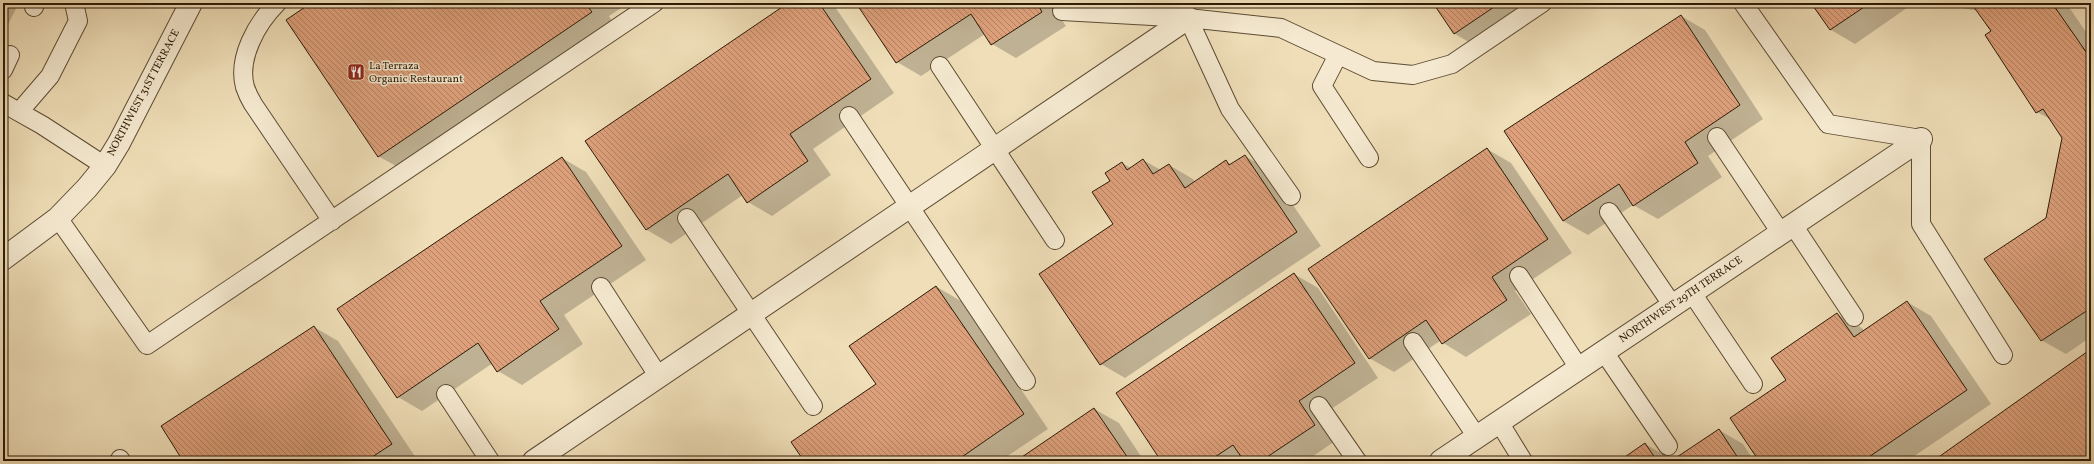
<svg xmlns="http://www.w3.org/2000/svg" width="2094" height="464" font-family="Vollkorn,serif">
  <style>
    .shadow { fill: #0003 }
    .building { fill: url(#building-back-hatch); stroke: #2c1a06 }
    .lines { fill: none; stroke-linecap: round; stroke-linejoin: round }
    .service-casing { stroke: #5d4b32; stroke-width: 20 }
    .minor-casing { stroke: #5d4b32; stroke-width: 24 }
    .service { stroke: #f5ead1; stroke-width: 18 }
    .minor { stroke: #f5ead1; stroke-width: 22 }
    .labels { text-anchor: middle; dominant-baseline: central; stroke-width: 3; stroke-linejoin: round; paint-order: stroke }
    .poi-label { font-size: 11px; fill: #2c1a06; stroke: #f5ead1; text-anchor: start }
    .street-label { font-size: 11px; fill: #2c1a06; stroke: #f5ead1 }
  </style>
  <defs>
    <pattern id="building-back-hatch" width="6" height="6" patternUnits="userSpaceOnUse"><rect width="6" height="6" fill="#dda07b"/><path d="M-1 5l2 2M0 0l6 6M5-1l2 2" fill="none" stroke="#b38263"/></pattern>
  </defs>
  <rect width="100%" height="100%" fill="#efdeb8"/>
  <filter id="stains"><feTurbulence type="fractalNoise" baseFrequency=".005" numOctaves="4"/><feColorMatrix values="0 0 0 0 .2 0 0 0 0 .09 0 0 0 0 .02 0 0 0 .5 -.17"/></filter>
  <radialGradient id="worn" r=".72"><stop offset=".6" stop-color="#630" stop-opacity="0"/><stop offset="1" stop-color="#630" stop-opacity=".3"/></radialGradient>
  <path class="shadow" d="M3,3H19L3,34Z
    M313,3H629L609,16L615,27L403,170L378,156Z
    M790,3L833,4L894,93L813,149L831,175L772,216L748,202L743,195L671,244L647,230L587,141Z
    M858,3H1062L1054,8L1066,26L1016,58L992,44L985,34L921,76L897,62Z
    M1434,3H1544L1479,48L1455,34Z
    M1812,3H1914L1855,44L1831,30Z
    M1936,3H2066L2091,39V337L2066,354L2041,340L2047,218L2063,138L2052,120L2037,112L1992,32L1978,11Z
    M1681,16L1705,30L1763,119L1708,156L1722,177L1658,219L1633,205L1588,235L1563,221Z
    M1487,149L1511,163L1572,253L1515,291L1531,314L1466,357L1440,341L1394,372L1369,358Z
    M1245,156L1269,170L1321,246L1125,378L1101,364L1115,224L1111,181L1122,163L1131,168L1143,160L1161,170L1169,165L1193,179L1195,182L1226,161L1232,165Z
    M562,158L586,172L646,260L564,315L583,344L522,385L498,371L493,363L422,411L398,397Z
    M1294,274L1318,288L1378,378L1322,415L1338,439L1306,461H1163Z
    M937,287L961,301L1048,429L1000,461H806L877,384Z
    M1907,302L1931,316L1991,404L1907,461H1760L1788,381L1837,314L1862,328L1864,331Z
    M314,327L338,341L416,458L412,461H185Z
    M1094,409L1119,423L1144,461H1018Z
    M1719,430L1743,444L1754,461H1673Z
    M1645,444L1670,458L1671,461H1621Z"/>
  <path class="building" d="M311,3H585L592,12L378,157L286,20Z
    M788,3H819L871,79L790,134L808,161L747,203L728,174L646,230L585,141Z
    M856,3H1037L1042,12L991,45L971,14L896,63Z
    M1433,3H1500L1454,34Z
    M1811,3H1870L1830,30Z
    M1971,3H2052L2091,59V308L2041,341L1984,259L2046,218L2062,138L2043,109L2036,113L1985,35L1991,31Z
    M1681,15L1740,105L1685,142L1698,163L1633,206L1619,184L1563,221L1504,131Z
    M1487,148L1548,239L1492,277L1507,300L1442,344L1426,320L1369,359L1308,269Z
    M1245,155L1297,232L1100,365L1039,274L1113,224L1092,192L1110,181L1105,173L1122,162L1127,170L1143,159L1153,174L1169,164L1185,188L1226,160L1229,165Z
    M562,157L622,246L540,301L559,329L497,372L478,343L397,398L337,309Z
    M1294,273L1355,363L1299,401L1315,425L1261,461H1244L1233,445L1209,461H1161L1116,393Z
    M936,286L1024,414L956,461H804L791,442L876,384L849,346Z
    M1907,301L1967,390L1863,461H1759L1730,418L1786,380L1771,358L1837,313L1854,337Z
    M314,326L392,444L366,461H183L161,426Z
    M2091,349V461H1933Z
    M1094,408L1130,461H1016Z
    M1719,429L1740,461H1671Z
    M1645,443L1657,461H1619Z"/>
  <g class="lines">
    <defs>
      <path id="service" d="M277,3C257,23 237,58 245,87C247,93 250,99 253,104L332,221
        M1178,3L1188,18L1230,109L1291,196
        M1743,3L1828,124L1921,139V224L2003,355
        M34,7L35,3
        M1062,11L1188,18L1281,28L1373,71L1413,75L1452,64L1542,3
        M1338,55L1322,86L1369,158
        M940,66L1055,240
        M3,70L10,55
        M3,103L42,125L105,166
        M19,112L50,76L78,21L74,3
        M849,116L1026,381
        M1717,137L1781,233
        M1609,212L1673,306
        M58,218L147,345L654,3
        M687,218L813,406
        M1793,225L1854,317
        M1519,276L1579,368
        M601,287L659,377
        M1692,293L1753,384
        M1413,342L1477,437
        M1604,352L1668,446
        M446,394L490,461
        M1319,406L1357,461
        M1499,422L1523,461
        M120,459L121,461"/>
      <path id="minor" d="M3,259L58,218L87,188L105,166L119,143L191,3
        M534,461L1188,18
        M1441,461L1921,139"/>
    </defs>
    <use href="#service" class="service-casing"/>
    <use href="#minor" class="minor-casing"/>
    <use href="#service" class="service"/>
    <use href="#minor" class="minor"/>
  </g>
  <defs>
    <symbol id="restaurant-square" viewBox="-11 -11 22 22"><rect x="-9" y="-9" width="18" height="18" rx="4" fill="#8f2418" stroke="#f5ead1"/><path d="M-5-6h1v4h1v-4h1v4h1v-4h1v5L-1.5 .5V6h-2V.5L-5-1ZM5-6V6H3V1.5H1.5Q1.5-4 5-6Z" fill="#fff"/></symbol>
  </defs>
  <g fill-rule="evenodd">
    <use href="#restaurant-square" x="346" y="62" width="20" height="20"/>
  </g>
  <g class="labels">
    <g class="poi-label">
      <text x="369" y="66">La Terraza<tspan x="369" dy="13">Organic Restaurant</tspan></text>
    </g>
    <g class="street-label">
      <text transform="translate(144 93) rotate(-62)">NORTHWEST 31ST TERRACE</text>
      <text transform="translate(1681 300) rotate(-34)">NORTHWEST 29TH TERRACE</text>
    </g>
  </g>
  <rect width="2094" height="464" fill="none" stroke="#efdeb8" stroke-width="16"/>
  <rect x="4" y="4" width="2086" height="456" fill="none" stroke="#2c1a06" stroke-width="2"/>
  <rect x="8" y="8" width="2078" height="448" fill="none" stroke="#2c1a06"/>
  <rect width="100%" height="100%" filter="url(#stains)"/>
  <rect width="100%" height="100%" fill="url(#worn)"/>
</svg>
